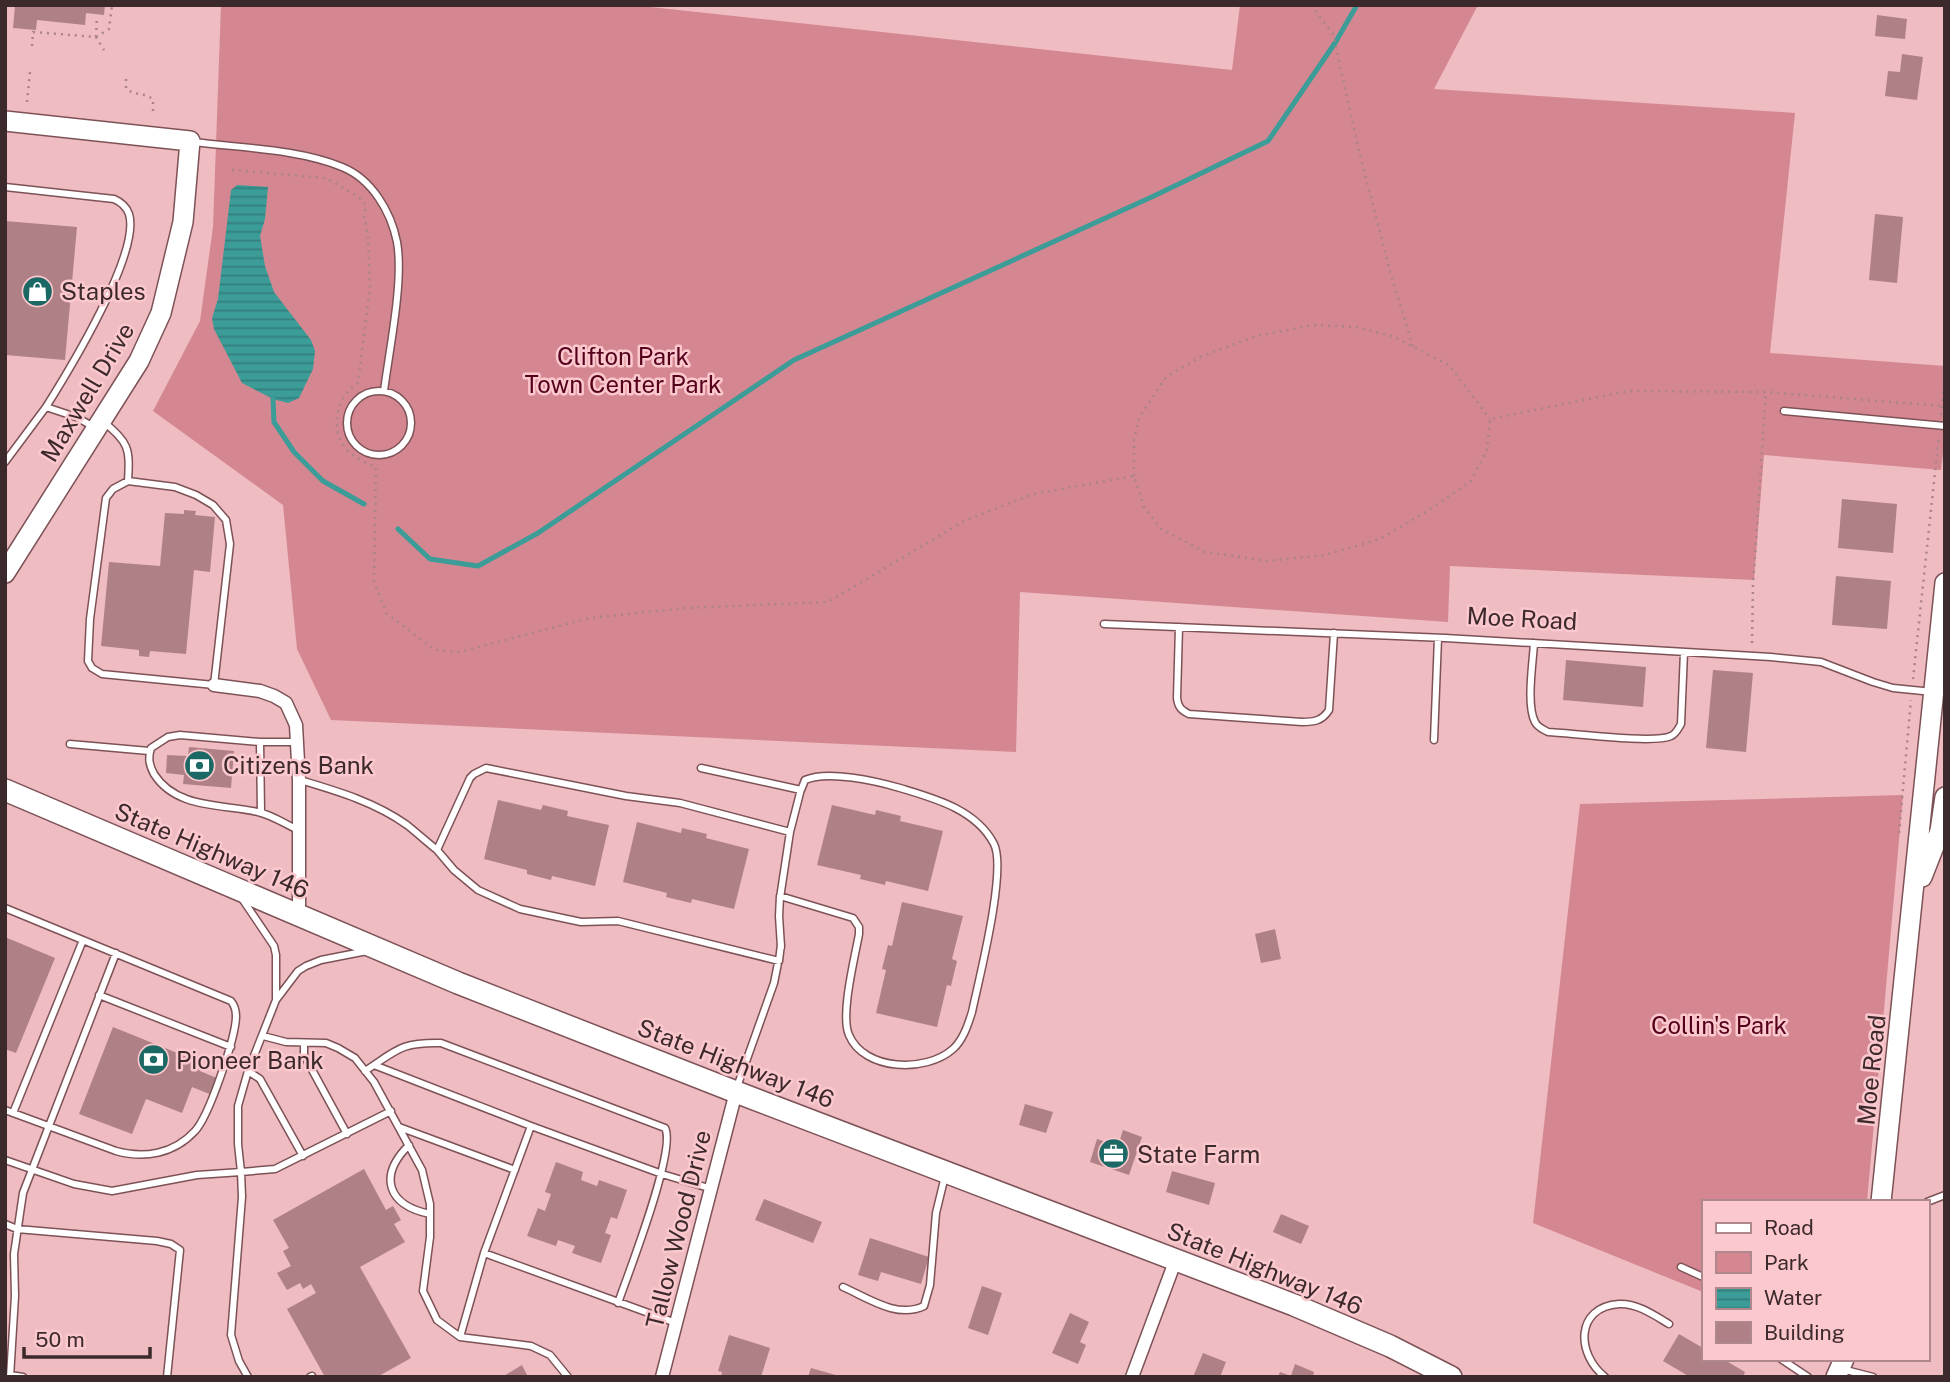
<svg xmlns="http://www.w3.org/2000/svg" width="1950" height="1382" font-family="'Public Sans',sans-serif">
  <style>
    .park { fill: #d58791 }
    .water { fill: url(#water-rules) }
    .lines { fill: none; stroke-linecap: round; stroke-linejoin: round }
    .stream { stroke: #3b9c98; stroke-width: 5 }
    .building { fill: #af8186 }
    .lane-casing { stroke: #7d5257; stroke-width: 9 }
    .street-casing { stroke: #7d5257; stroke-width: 15 }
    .secondary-casing { stroke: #7d5257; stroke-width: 22 }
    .primary-casing { stroke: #7d5257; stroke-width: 24 }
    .path { stroke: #aa8488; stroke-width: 2.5; stroke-dasharray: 2 5; stroke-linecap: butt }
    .lane { stroke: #fff; stroke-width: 6 }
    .street { stroke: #fff; stroke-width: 12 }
    .secondary { stroke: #fff; stroke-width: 19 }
    .primary { stroke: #fff; stroke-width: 21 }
    .labels { text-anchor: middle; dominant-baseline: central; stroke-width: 5; stroke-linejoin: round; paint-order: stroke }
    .poi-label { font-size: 24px; fill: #3c292b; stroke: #fbc8ce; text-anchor: start }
    .park-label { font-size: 24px; fill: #55011c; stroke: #fbc8ce }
    .street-label { font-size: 24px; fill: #3c292b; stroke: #fbc8ce }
  </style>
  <defs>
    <pattern id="water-rules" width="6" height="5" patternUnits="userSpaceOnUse" patternTransform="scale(1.75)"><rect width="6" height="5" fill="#3b9c98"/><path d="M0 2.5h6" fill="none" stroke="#337f7c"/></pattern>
  </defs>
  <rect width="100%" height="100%" fill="#eebcc1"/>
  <path class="park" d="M221,5H632L1232,70L1240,5H1478L1434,89L1795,113L1770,353L1945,366V437L1941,470L1764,455L1754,580L1450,566L1448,622L1020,592L1016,752L331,720L297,649L283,505L153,411L200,321L213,227Z
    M1903,795L1867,1202H1703V1292L1533,1223L1580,804Z"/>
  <path class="water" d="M237,185L268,187L265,219L260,236L265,266L274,292L311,340L315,351L313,369L299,398L288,403L273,399L242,383L214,329L212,318L218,299L231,190Z"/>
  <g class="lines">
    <path class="stream" d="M273,399L274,422L294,452L323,481L364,504
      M398,529L430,559L478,566L538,533L794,360L1156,195L1268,141L1335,43L1357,5"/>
  </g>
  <path class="building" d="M15,5H105L104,15L86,13L85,25L37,20L36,30L13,28Z
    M1877,15L1907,19L1905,39L1875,36Z
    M1902,54L1923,57L1917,100L1885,96L1888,71L1900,72Z
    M1875,214L1903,217L1897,283L1869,280Z
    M5,221L77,227L65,360L5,355Z
    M1842,499L1897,504L1893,553L1838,548Z
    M184,510L196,511L195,515L215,517L210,572L194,570L186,654L150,651L149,657L139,656V650L101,646L109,562L160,566L165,513L184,514Z
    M1836,576L1891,581L1887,629L1832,625Z
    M1566,660L1646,667L1643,707L1563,700Z
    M1713,670L1753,673L1746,752L1706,748Z
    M189,747L234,751L231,788L183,784L184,775L166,773L167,755L188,756Z
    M498,800L541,810L543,805L568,811L567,816L609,825L595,886L552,876L551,880L527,874V870L484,859Z
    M832,805L875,815L876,810L901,816L900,821L943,831L928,891L886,881L885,885L860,879L861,875L817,865Z
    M637,822L681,833L682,828L707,834L706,838L749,849L734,909L692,899L691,903L666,897L667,893L623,882Z
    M902,902L963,916L952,959L957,961L951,986L947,985L937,1027L876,1013L886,970L882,969L888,945L892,946Z
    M1275,929L1281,959L1261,963L1255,934Z
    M5,937L55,958L16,1053L5,1049Z
    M113,1027L202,1063L200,1071L219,1079L212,1095L192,1087L182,1113L146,1099L132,1134L79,1114Z
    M1025,1104L1053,1112L1046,1133L1019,1125Z
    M1123,1130L1142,1137L1129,1175L1090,1162L1097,1139L1118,1146Z
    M556,1162L583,1172L581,1180L597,1186L599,1180L627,1190L617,1219L611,1217L605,1233L611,1235L601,1263L572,1253L575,1246L558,1240L556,1246L527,1236L538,1208L545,1211L551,1194L545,1192Z
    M364,1169L386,1210L393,1206L401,1220L394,1224L405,1242L360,1267L411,1358L377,1377H325L287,1309L316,1293L311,1284L303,1289L300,1283L287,1290L277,1273L291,1266L283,1251L289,1248L273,1220Z
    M1172,1171L1215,1183L1209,1205L1166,1192Z
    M764,1199L822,1222L813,1243L755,1220Z
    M1281,1214L1309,1226L1301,1244L1273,1232Z
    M870,1238L929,1257L921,1284L881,1272L878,1281L858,1275Z
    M982,1286L1002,1293L988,1335L968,1328Z
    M1070,1313L1089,1322L1080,1342L1086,1345L1078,1364L1052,1353Z
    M1679,1334L1703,1348V1359H1723L1745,1372L1743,1377H1690L1663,1361Z
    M729,1335L770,1348L761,1377H721L722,1372L718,1371Z
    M1203,1353L1226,1362L1220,1377H1193Z
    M1295,1364L1314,1372L1313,1377H1278L1280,1372L1291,1376Z
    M522,1365L528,1377H502Z
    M811,1368L839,1376V1377H808Z"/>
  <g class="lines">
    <defs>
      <path id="lane" d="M194,142C241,148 299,149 342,167C372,179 391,212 397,242C404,281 389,351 384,391
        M5,187L114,199C121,202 126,206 129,214C141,253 68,372 46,407L76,417L94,427
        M347 423a32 32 0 1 1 64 0a32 32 0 1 1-64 0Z
        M1784,411L1945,426
        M103,421C129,444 130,447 128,481L113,489L106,498L90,619L88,661L92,668L102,674L214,685L230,544L226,520L213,505L196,495L175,487L128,481
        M5,462L46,407
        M1104,624L1445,638L1771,657L1821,662L1873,682L1893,688L1933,692
        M1179,627L1177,698C1178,707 1181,710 1189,714L1302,722C1314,722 1322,721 1329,710L1334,633
        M1534,643C1533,662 1526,705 1535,722C1538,728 1543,729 1548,732C1571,733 1654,744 1671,736C1676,734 1678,729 1681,724L1684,652
        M1434,740L1438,638
        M260,742L261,812
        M297,742H260L180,735L168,737L151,748C148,758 149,765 154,774C176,809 222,804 258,812C272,815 285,824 298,830
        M70,744L149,751
        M701,768L801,790L805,780C828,770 876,781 900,788C933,798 976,809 994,844C1007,870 979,979 972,1012C968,1025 963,1040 953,1049C926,1073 864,1071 849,1035C840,1015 855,957 859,934V927L853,918L780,896L779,917
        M300,780C337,791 375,802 407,825C417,833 427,842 437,850
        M241,897L274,946L276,955V1000
        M780,898L790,832L801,789
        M5,908L231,1001C235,1006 236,1010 236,1016C236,1037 209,1116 195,1131C174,1154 144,1159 116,1151L5,1110
        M779,916L781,947
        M781,944L779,961L618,921L581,922L520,909L478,890L454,870L437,850L470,778L474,774L486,768L626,796L680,803L790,832
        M99,995L231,1047
        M263,1036L286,1042L326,1043L338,1048L355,1058L374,1082L422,1170L430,1204V1237L423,1291L437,1320L460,1337L531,1346L550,1355L568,1377
        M304,1043V1055L347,1134
        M374,1065L531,1126
        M248,1071L260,1079L303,1156
        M365,1071C397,1050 401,1042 441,1043L665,1128C677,1149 628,1274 618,1303
        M737,1087L774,983L779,958
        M13,1113L83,940
        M399,1127L515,1170
        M409,1145C378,1176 387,1205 430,1214
        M5,1160L74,1184L112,1191L197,1175L241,1172L238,1144V1106L248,1071L276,1000L298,971L306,966L321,960L367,951
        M1927,1202L1945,1195
        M5,1224L17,1229L157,1241L171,1244L180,1250L167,1377
        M1681,1267L1703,1277
        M843,1287C868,1298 897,1319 924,1306L930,1285L936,1213L945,1176
        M676,1323L484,1253L531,1126L662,1174L712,1189
        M460,1337L484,1253
        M1781,1359L1808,1377
        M1842,1369L1873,1377
        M10,1375L23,1377
        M10,1377L15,1296L14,1254L23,1193L116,953
        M248,1377L239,1361L231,1335L242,1197L241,1172L275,1169L391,1111
        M310,1377L312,1376
        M1605,1377C1576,1354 1575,1307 1619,1304C1637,1303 1654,1315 1669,1324"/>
      <path id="street" d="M214,685L260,691L274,696L286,703L296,725L299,780V916
        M662,1377L736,1092
        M1132,1377L1176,1259"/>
      <path id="secondary" d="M5,121L190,141L183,222L161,313L139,361L5,573
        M1922,877L1940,831L1945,797
        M1881,1202L1945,583
        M1836,1377L1844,1359"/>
      <path id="primary" d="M5,790L458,983L736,1092L1294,1305L1390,1346L1451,1377"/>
    </defs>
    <use href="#lane" class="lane-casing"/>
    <use href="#street" class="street-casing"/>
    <use href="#secondary" class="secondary-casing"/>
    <use href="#primary" class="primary-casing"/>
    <path class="path" d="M1311,5L1333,34L1358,147L1390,271L1413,347
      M96,37L109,29L112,5
      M96,37L97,17
      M32,46L33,32L96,37L104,50
      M126,79V89C135,95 144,93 153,99V113
      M27,102L30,72
      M232,170L326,178L359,197L366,205L364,217L368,237L370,288L358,383C336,396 329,430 347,450C355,458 366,463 376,467L374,581L386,613L435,650L459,652L590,618L685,608L828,602L964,521L1033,494L1134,476L1144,507L1161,529L1205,552L1268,561L1325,555L1380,539L1426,512L1471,481L1487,450L1490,419L1628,391L1766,392L1942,406
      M1941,415L1945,378
      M1134,476V440L1139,418L1166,377L1200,357L1256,336L1313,325L1356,327L1392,336L1449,365L1490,419
      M1752,643L1753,584L1766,392
      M1913,679L1939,435
      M1899,833L1911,700"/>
    <use href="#lane" class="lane"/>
    <use href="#street" class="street"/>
    <use href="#secondary" class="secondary"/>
    <use href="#primary" class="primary"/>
  </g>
  <defs>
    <symbol id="shop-disc" viewBox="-11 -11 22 22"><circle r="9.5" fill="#1b6865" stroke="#fbc8ce"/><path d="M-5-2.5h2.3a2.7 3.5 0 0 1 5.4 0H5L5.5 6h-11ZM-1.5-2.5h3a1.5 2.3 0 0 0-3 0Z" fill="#fff"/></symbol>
    <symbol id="bank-disc" viewBox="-11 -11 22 22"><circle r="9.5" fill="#1b6865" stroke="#fbc8ce"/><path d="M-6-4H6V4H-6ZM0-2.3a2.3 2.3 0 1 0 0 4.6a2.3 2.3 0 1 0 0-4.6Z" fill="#fff"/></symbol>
    <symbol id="office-disc" viewBox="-11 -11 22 22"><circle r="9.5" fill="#1b6865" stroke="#fbc8ce"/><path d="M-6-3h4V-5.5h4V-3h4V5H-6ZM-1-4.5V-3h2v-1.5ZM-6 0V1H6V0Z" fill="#fff"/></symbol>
  </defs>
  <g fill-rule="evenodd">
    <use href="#shop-disc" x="20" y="274" width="35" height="35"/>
    <use href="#bank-disc" x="182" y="748" width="35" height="35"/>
    <use href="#bank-disc" x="136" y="1042" width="35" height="35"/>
    <use href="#office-disc" x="1096" y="1136" width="35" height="35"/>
  </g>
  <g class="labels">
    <g class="poi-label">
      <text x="61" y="291">Staples</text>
      <text x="223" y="765">Citizens Bank</text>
      <text x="176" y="1060">Pioneer Bank</text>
      <text x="1137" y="1154">State Farm</text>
    </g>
    <g class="park-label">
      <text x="623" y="356">Clifton Park<tspan x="623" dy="28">Town Center Park</tspan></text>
      <text x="1719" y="1025">Collin's Park</text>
    </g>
    <g class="street-label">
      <text transform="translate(87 392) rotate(-59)">Maxwell Drive</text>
      <text transform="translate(1522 618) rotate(3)">Moe Road</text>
      <text transform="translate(212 850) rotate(23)">State Highway 146</text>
      <text transform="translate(736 1063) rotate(21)">State Highway 146</text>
      <text transform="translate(1871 1070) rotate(-84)">Moe Road</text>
      <text transform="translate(678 1229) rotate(-76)">Tallow Wood Drive</text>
      <text transform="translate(1265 1268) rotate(22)">State Highway 146</text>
    </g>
  </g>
  <rect width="1950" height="1382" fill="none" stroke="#3c292b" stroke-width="14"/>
  <rect x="1702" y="1200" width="228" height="161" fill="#fbc8ce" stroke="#af888d" stroke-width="2"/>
  <rect x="1716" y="1223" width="35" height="10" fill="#ffffff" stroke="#af888d" stroke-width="2"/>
  <text x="1764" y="1235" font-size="21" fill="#3c292b">Road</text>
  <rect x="1716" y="1252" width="35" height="21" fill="#d58791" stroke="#af888d" stroke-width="2"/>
  <text x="1764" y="1270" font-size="21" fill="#3c292b">Park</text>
  <rect x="1716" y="1288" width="35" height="21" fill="url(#water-rules)" stroke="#af888d" stroke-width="2"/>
  <text x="1764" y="1305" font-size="21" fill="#3c292b">Water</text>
  <rect x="1716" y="1322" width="35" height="21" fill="#af8186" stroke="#af888d" stroke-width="2"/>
  <text x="1764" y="1340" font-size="21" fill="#3c292b">Building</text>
  <path d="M24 1347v10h126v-10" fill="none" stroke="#3c292b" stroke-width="3.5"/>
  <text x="35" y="1347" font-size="21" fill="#3c292b" stroke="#fbc8ce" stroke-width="5" paint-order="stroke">50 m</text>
</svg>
